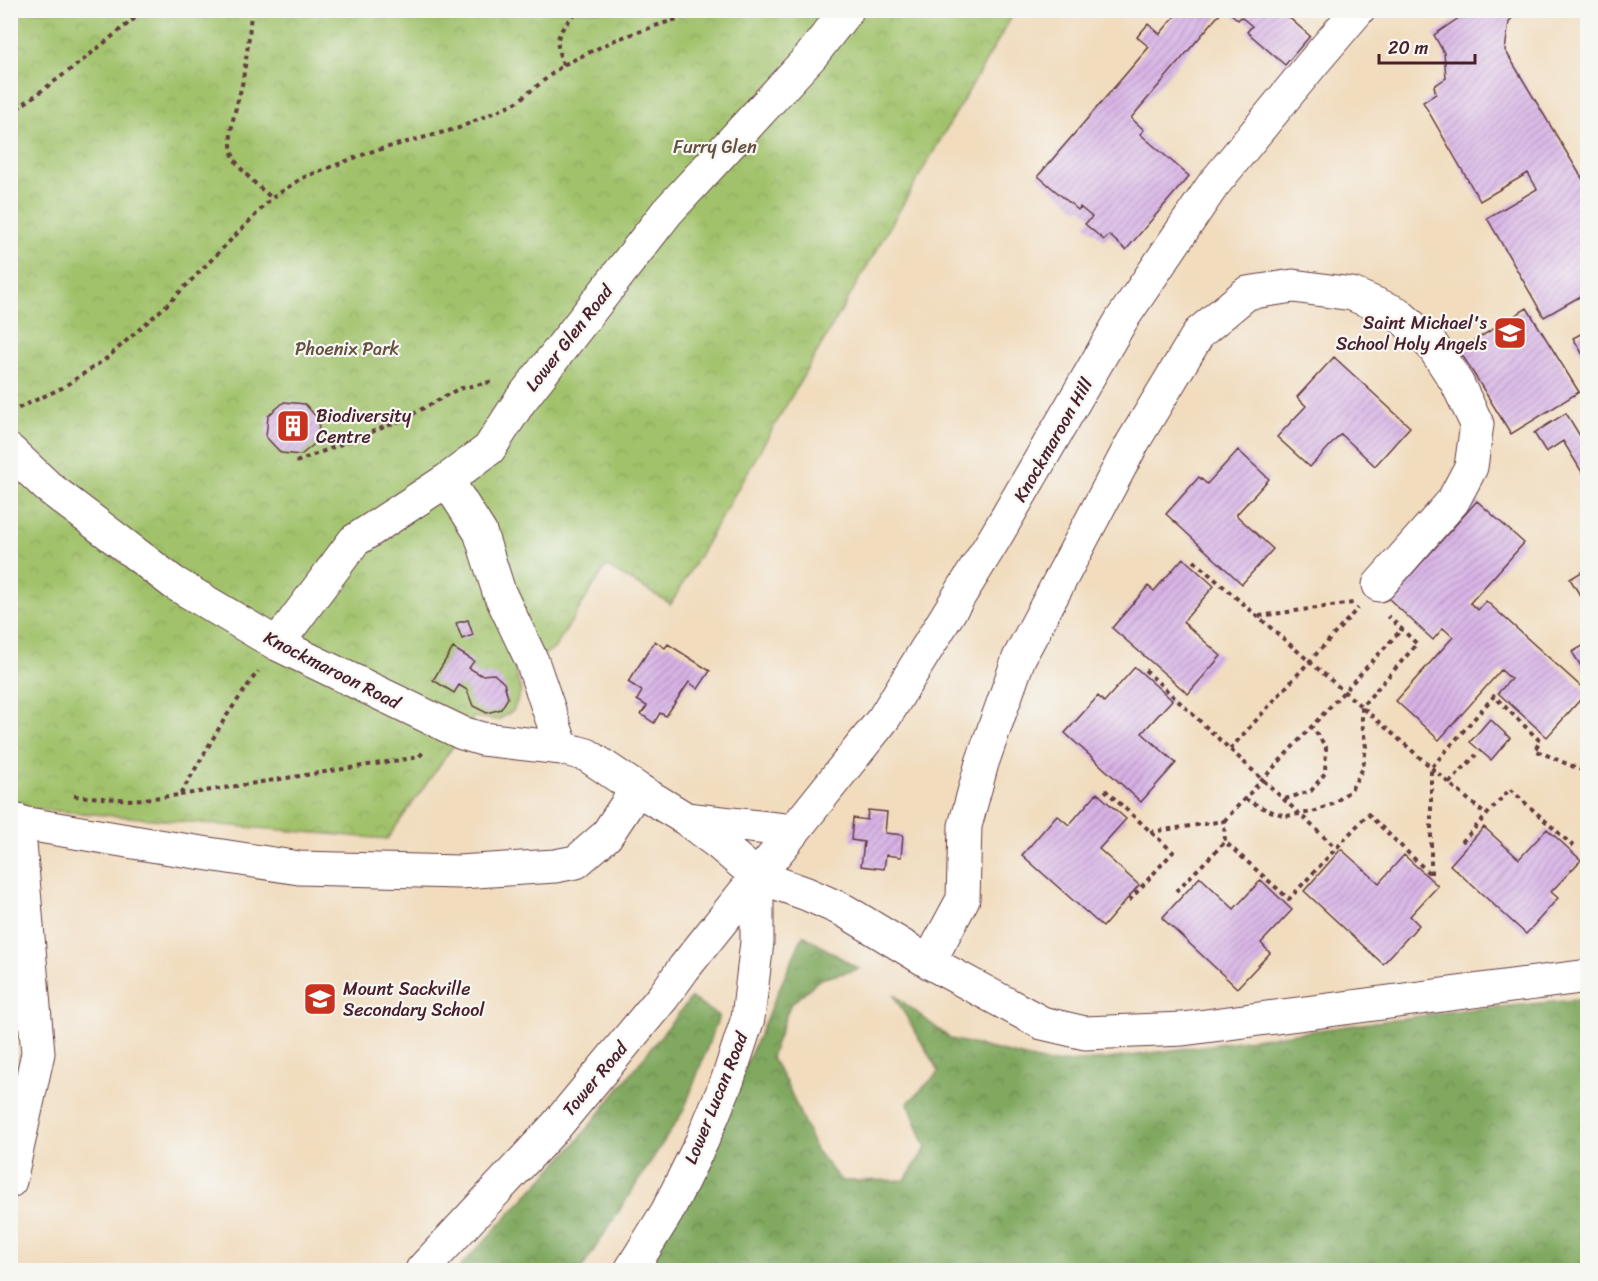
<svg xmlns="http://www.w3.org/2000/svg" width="1598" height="1281" font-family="Sriracha,sans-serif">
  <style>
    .forest { fill: url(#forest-crowns); stroke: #656445; stroke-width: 1.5 }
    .park { fill: url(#park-crowns); stroke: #76704b; stroke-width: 1.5 }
    .building { fill: url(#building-hatch) }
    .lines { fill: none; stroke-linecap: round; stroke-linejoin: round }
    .minor-casing { stroke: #633b41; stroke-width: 35 }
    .path { stroke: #633b41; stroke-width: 4; stroke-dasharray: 4.5 4.5; stroke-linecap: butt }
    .minor { stroke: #fff; stroke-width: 33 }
    .labels { text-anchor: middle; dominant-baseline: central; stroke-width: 4.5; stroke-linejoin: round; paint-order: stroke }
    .park-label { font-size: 18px; fill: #64503e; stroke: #f6f6f2 }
    .poi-label { font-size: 18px; fill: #4a1f2b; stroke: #f6f6f2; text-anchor: start }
    .street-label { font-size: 18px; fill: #4a1f2b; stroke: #f6f6f2 }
  </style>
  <defs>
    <pattern id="forest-crowns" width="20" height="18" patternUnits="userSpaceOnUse" patternTransform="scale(1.5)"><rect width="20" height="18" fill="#80a85f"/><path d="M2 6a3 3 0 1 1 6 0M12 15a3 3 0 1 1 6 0" fill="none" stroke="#6b884f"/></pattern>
    <pattern id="park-crowns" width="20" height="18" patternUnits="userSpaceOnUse" patternTransform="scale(1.5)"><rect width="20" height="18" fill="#a1c26b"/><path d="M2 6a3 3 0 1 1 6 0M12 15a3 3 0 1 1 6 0" fill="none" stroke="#8ca65d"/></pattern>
    <pattern id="building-hatch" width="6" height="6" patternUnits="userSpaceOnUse" patternTransform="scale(1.5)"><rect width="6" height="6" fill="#d8b3e6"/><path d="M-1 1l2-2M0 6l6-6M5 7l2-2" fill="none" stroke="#b191bb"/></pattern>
  </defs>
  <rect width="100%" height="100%" fill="#f6f6f2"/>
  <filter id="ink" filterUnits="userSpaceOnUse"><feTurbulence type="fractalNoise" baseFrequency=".0167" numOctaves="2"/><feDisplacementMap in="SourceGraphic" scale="12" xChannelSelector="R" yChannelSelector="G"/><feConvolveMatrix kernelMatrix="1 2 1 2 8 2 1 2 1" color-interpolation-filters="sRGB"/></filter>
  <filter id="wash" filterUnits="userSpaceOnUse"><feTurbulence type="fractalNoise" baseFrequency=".008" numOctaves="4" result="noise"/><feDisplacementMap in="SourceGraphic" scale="24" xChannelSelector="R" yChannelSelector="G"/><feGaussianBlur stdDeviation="1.35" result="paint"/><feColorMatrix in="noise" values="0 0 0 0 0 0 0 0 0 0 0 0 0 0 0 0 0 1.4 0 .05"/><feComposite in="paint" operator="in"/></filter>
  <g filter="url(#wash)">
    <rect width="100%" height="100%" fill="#f1dcbe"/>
    <path class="forest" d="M803,935L859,969L820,979L790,1005L771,1057L788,1086L816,1150L841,1181L905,1180L926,1148L908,1103L939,1072L893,994L951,1039L1050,1063L1108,1059L1463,1010L1587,999V1270H643L740,1078Z
      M691,998L719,1016L684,1110L581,1270H457L575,1144Z"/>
    <path class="park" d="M10,11H1015L671,604L606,566L554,649L515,670L521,691L513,711L498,720L474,717L387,839L11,807Z"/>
    <g id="blocks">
      <path class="building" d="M1180,10H1223L1131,118L1144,130L1140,134L1189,176L1126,250L1109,235L1104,240L1085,224L1092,217L1080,207L1078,210L1038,176L1149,47L1137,37L1148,24L1160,34Z
        M1227,10H1287L1285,14L1310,36L1285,65L1247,32L1252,26L1241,17L1238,20Z
        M1465,10H1518L1509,22L1505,50L1588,188V292L1544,317L1487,218L1537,189L1528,173L1480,201L1423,102L1436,94L1434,86L1446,78L1444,53L1434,35L1466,13Z
        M1527,308L1579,392L1511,434L1459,350Z
        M1588,330V363L1573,338Z
        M1334,357L1410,427L1375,466L1341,434L1310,467L1277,437L1306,406L1297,397Z
        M284,402L305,404L319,420L318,441L301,455L281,453L266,437L268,416Z
        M1566,413L1588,449V482L1563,441L1546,452L1534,433Z
        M1238,450L1269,479L1236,515L1273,549L1242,584L1166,514L1199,477L1207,484Z
        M1477,501L1524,543L1470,603L1478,610L1486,601L1587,692L1547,737L1498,693L1511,679L1501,670L1439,740L1396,701L1453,637L1443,628L1433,640L1389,599Z
        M1183,558L1214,586L1183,622L1221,656L1188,694L1112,628L1148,586L1154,591Z
        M1588,568V608L1570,579Z
        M468,620L473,635L462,639L456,623Z
        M655,641L665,648L668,644L710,671L698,689L689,682L666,716L660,713L654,723L641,714L647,706L637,700L642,691L628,682Z
        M1588,643V677L1572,652Z
        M453,648L474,661L469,668L481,675L494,674L504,683L508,698L501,709L487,713L473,706L467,690L459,685L454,693L433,680Z
        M1135,667L1172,700L1142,733L1176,763L1141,802L1065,733L1098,696L1104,702Z
        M1490,719L1510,738L1491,760L1470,742Z
        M1097,793L1126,819L1099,849L1139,885L1103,927L1022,855L1057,815L1069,825Z
        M868,810L887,812L885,833L903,835L901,857L886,855L884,869L861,866L864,842L851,840L853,818L867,820Z
        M1484,827L1519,859L1547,829L1581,860L1551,892L1558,898L1526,934L1450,865Z
        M1341,849L1379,883L1404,855L1438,886L1410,916L1419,925L1383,964L1304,891Z
        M1200,877L1234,909L1261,880L1292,910L1261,943L1270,953L1237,988L1162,918Z"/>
    </g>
  </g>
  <g filter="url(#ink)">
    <use href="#blocks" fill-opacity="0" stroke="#633b41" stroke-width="1.5"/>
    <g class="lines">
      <defs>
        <path id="minor" d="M10,451L48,487L174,583L277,644L462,733L482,739L562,748L587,755L637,789L686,819L718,843L757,876L807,894L845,911L929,962L1042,1023L1085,1033L1183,1029L1588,976
          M447,480L480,532L499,592L532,661L562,748
          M277,644L354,541L447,480L489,449L520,401L667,212L811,56L847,10
          M686,819L794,831
          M10,821L151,845L299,868L459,872L555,866L576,862L606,836L637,789
          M929,962L963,899L965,826L982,763L1019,658L1133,442L1199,333L1247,293L1293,286L1352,294L1397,313L1432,345L1457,383L1477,424L1471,467L1453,501L1379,585
          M10,1181L38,1053L18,821
          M422,1270L556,1126L663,997L684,968L884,718L996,536L1122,319L1213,185L1312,64L1358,10
          M631,1270L667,1212L702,1141L728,1079L748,1018L757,942V876"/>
      </defs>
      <use href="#minor" class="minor-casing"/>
      <path class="path" d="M251,10C250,35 246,60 242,85C237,107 225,135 234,158C239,170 262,190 272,198
        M563,65C552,36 559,31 579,10
        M10,114L78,64L145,10
        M10,412L62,388L107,358L170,302L272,198L302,178L370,152L459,128L517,102L563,65L615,40L661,24L707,10
        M296,462L402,420L458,389L494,381
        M1194,561L1486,815
        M1259,616L1353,603
        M1145,670L1336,848
        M1230,749L1358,608
        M1449,783L1476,755
        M1105,790L1173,852L1126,904
        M180,795L419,757L424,751
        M74,796L133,800L180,795L225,718L258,671
        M1245,799L1267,810L1286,816L1313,812L1333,804L1351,790L1363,768L1366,747L1362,723V706L1417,644L1388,616
        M1285,799L1311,791L1325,773L1326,747L1312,727
        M1224,821L1402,629
        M1150,832L1224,821L1225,842L1289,899L1368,814L1431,875
        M1462,842L1510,789L1573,846
        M1431,874V768L1494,696L1540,741L1535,750L1588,773
        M1176,891L1225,842"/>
      <use href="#minor" class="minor"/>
    </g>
  </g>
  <defs>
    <symbol id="school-square" viewBox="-11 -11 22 22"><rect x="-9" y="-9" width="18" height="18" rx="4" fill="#c8321e" stroke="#f6f6f2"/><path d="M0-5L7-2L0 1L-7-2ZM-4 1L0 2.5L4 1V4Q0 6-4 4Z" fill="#fff"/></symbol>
    <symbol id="building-square" viewBox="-11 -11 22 22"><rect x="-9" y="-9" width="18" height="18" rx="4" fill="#c8321e" stroke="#f6f6f2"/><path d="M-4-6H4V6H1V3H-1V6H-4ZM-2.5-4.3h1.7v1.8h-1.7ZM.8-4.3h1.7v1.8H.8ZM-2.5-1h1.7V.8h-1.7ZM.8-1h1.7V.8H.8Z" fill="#fff"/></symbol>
  </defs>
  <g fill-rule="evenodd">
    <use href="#school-square" x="1491" y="314" width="38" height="38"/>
    <use href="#building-square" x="274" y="407" width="38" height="38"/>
    <use href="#school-square" x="301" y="980" width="38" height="38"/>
  </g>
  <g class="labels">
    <g class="park-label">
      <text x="715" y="147">Furry Glen</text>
      <text x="347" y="349">Phoenix Park</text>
    </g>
    <g class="poi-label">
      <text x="1487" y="323" text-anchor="end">Saint Michael's<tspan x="1487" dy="21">School Holy Angels</tspan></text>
      <text x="316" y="416">Biodiversity<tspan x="316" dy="21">Centre</tspan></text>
      <text x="343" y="989">Mount Sackville<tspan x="343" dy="21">Secondary School</tspan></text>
    </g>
    <g class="street-label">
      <text transform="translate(569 338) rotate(-52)">Lower Glen Road</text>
      <text transform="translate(1053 440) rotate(-60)">Knockmaroon Hill</text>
      <text transform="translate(332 670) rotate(27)">Knockmaroon Road</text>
      <text transform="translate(595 1079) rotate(-50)">Tower Road</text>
      <text transform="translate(716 1098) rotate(-68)">Lower Lucan Road</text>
    </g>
  </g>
  <rect width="1598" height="1281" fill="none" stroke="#f6f6f2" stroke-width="36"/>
  <path d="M1379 54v9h96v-9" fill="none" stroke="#4a1f2b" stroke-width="3"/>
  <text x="1388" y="54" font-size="18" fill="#4a1f2b" stroke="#f6f6f2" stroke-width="4.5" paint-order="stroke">20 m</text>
</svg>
